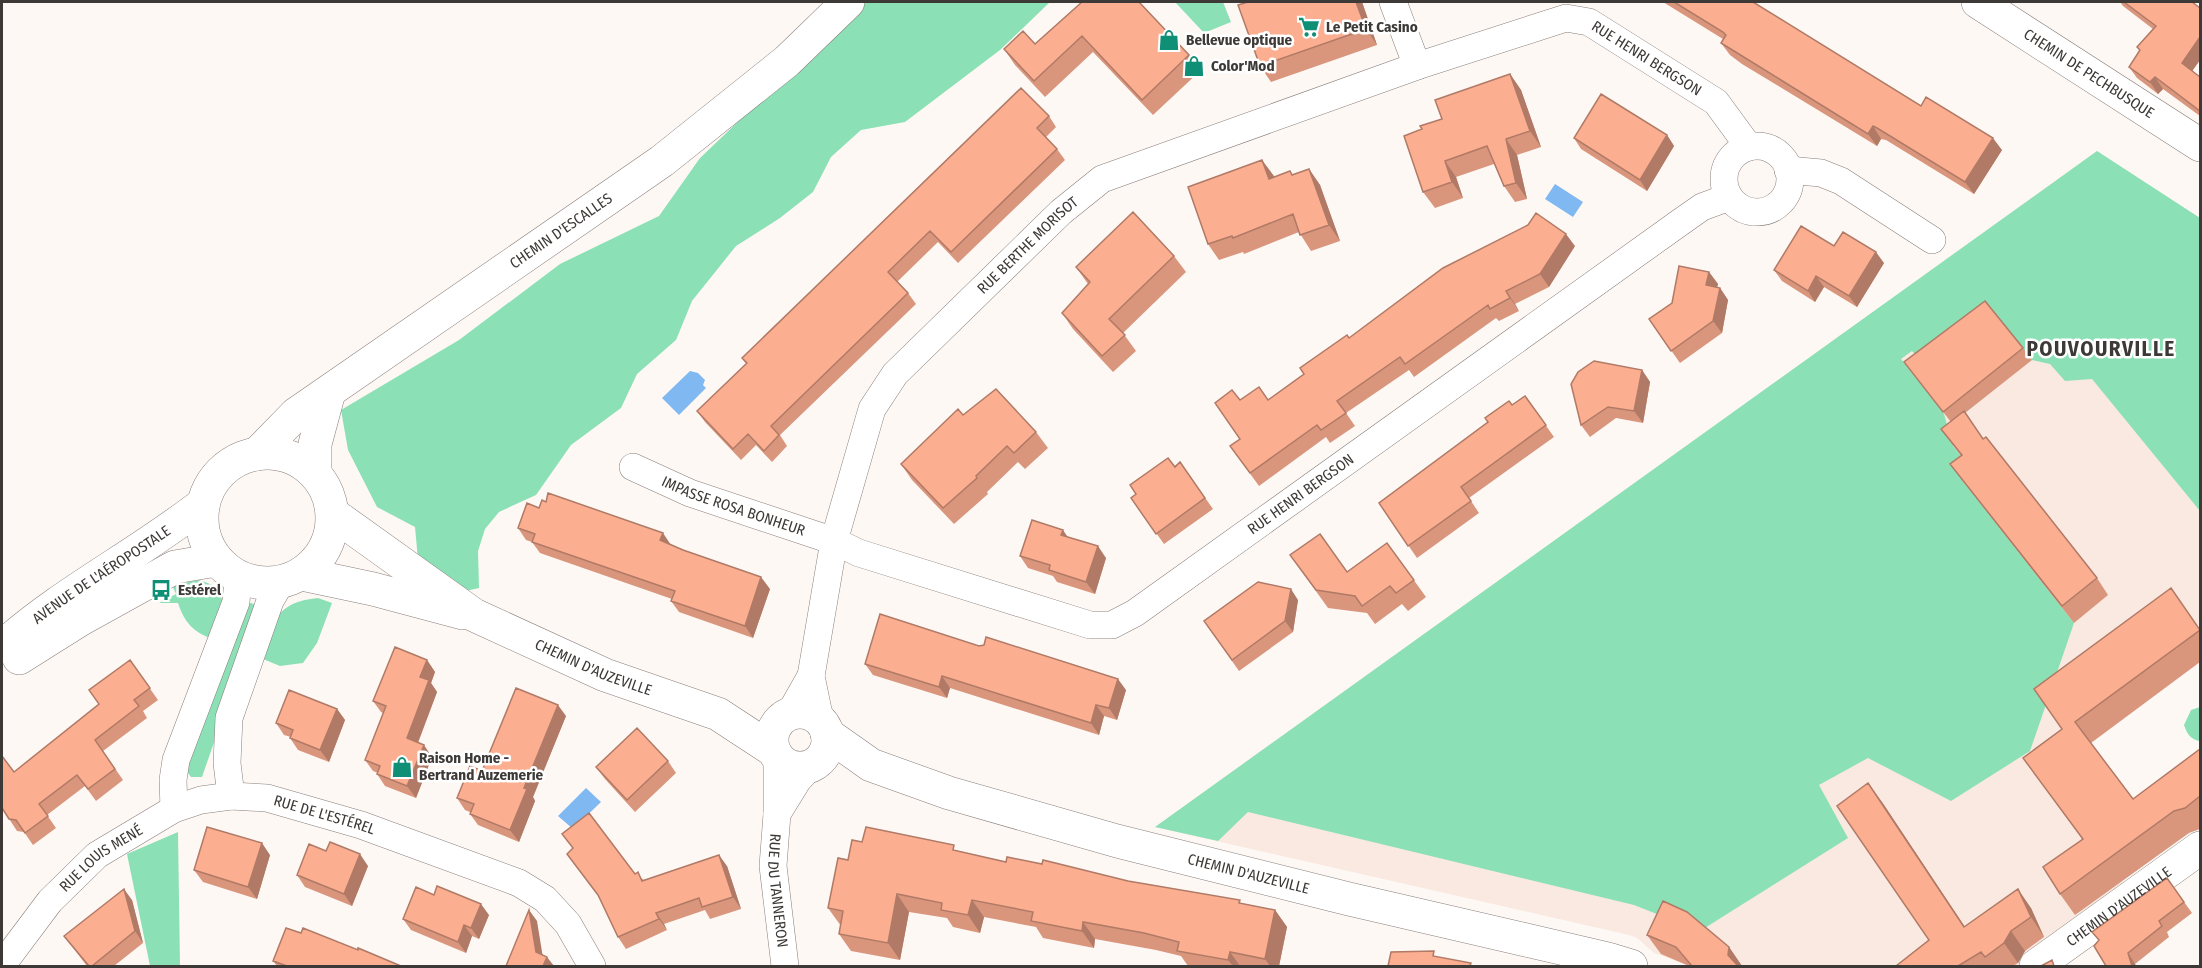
<svg xmlns="http://www.w3.org/2000/svg" width="2202" height="968" font-family="'Fira Sans Condensed',sans-serif">
  <style>
    .built { fill: #fae9e0 }
    .green { fill: #8be0b6 }
    .water { fill: #80b9f1 }
    .lines { fill: none; stroke-linecap: round; stroke-linejoin: round }
    .street-casing { stroke: #887f7b; stroke-width: 28 }
    .secondary-casing { stroke: #887f7b; stroke-width: 34 }
    .street { stroke: #fff; stroke-width: 27 }
    .secondary { stroke: #fff; stroke-width: 33 }
    .wall { fill: #d9967d }
    .shaded-wall { fill: #b07a66 }
    .building { fill: #fcae91; stroke: #b07a66; stroke-width: 1.5 }
    .labels { text-anchor: middle; dominant-baseline: central; stroke-width: 5; stroke-linejoin: round; paint-order: stroke }
    .poi-label { font-size: 15px; font-weight: bold; fill: #3c3937; stroke: #fff; text-anchor: start }
    .street-label { font-size: 15px; fill: #3c3937; stroke: #fff }
    .district-label { font-size: 21px; font-weight: bold; letter-spacing: 1.5px; fill: #3c3937; stroke: #fff }
  </style>
  <rect width="100%" height="100%" fill="#fef8f5"/>
  <path class="built" d="M2097,151L2200,218V624L2031,751L2125,886L2022,966H1690L1654,953L1637,938L1629,935L1155,827Z"/>
  <path class="green" d="M864,2H1050L1000,50L905,122L861,130L831,157L813,192L780,218L736,246L692,301L676,340L637,374L621,408L571,445L536,495L499,512L485,529L478,551L479,588L461,592L418,560L415,527L377,507L348,450L341,410L459,340L560,264L659,216L700,158Z
    M1175,2H1223L1231,22L1204,33Z
    M2097,151L2200,218V511L2092,379L2065,381L2050,364L2032,360L1993,313L1924,365L1912,351L1901,359L1944,414L1953,446L1969,466L1962,480L2074,623L2030,751L1951,801L1868,758L1819,785L1848,838L1700,931L1634,905L1248,812L1218,841L1155,827Z
    M200,580L215,586L225,604L213,639C194,633 184,622 178,603H159L176,594L172,585Z
    M318,598L332,603L317,643L303,663L280,666L258,657C274,622 275,602 318,598Z
    M248,602L257,605L259,613L202,777H191L185,769Z
    M2200,707V741C2191,740 2187,734 2184,725L2191,710Z
    M178,832L180,966H150L127,854Z"/>
  <path class="water" d="M1555,184L1583,202L1573,217L1545,199Z
    M690,371L698,373L705,380L703,385L706,388L679,415L662,398Z
    M586,788L601,802L573,829L558,816Z"/>
  <g class="lines">
    <defs>
      <g id="street">
        <path id="s1" d="M1417,66L1566,18L1589,22L1716,102L1749,147"/>
        <circle cx="1757" cy="179" r="33"/>
        <path d="M1788,170L1821,173L1841,181L1932,240"/>
        <path id="s2" d="M633,467L690,493L834,541L859,553L1090,625H1112L1135,613L1682,221L1702,207L1729,197"/>
        <path d="M790,713L811,676"/>
        <path id="s3" d="M820,720L811,676L834,541L872,409L895,374L1061,212L1102,179L1417,66L1393,2"/>
        <path id="s4" d="M777,757V814L773,866L785,966"/>
        <path d="M231,796L227,763L229,718L270,601L281,582"/>
        <path d="M174,809L173,780L176,760L236,602L238,578"/>
        <path d="M777,814L798,780L811,766"/>
        <path id="s5" d="M2,965L50,901L97,855L174,809L201,800L231,796L267,798L361,825L519,883L545,899L568,924L592,966"/>
      </g>
      <g id="secondary">
        <path id="s6" d="M1978,2L2200,145"/>
        <circle cx="267" cy="518" r="65"/>
        <path id="s7" d="M257,454L296,414L662,161L787,61L848,2"/>
        <path d="M315,473V444L329,392"/>
        <path id="s8" d="M333,514L474,615L605,675L718,714L773,750"/>
        <path d="M302,574L373,589L463,613"/>
        <path id="s9" d="M2,647C63,592 138,555 203,504"/>
        <path d="M19,658L81,619L175,567L216,560"/>
        <circle cx="800" cy="740" r="28"/>
        <path id="s10" d="M827,734L871,765L949,793L1117,841L1349,899L1608,959L1631,966"/>
        <path id="s11" d="M2036,966L2200,848"/>
      </g>
    </defs>
    <use href="#street" class="street-casing"/>
    <use href="#secondary" class="secondary-casing"/>
    <use href="#street" class="street"/>
    <use href="#secondary" class="secondary"/>
  </g>
  <path class="wall" d="M1082,2L1189,55L1200,71L1153,115L1093,52L1045,97L1015,65L1004,49L1035,44Z
    M1362,2L1377,45L1271,82L1260,66Z
    M1663,2H1753L1921,106L2002,150L1974,194L1886,140L1881,139L1877,146L1742,64L1730,55L1721,43L1723,39Z
    M2120,2H2192L2200,8V60L2192,71L2200,77V116L2163,89L2158,94L2137,78L2129,67L2140,51L2137,47L2153,29L2123,6Z
    M1510,74L1521,90L1541,147L1517,155L1527,199L1515,202L1504,186L1494,164L1456,177L1463,198L1435,208L1423,192L1422,129L1442,119Z
    M1049,116L1056,127L1046,137L1057,149L1065,160L958,263L938,242L897,282L908,293L916,304L780,435L787,446L772,462L756,445L741,460L705,422L697,411L746,364L742,358Z
    M1667,135L1674,146L1647,191L1581,149L1574,138Z
    M1309,169L1320,185L1340,241L1311,251L1299,232L1244,254L1243,252L1219,260L1208,244L1274,177L1293,175Z
    M1575,246L1549,287L1515,304L1519,311L1499,321L1496,318L1414,377L1409,370L1346,413L1355,426L1330,443L1326,437L1259,486L1230,446L1240,439V400H1268L1304,374L1349,338Z
    M1834,246L1884,263L1857,307L1824,287L1815,302L1782,281L1774,270Z
    M1174,256L1186,272L1123,333L1136,351L1113,372L1073,329L1062,313L1088,284L1076,267Z
    M1709,272L1718,284L1717,287L1720,288L1728,300L1722,333L1680,363L1649,319L1672,303Z
    M2023,348L2032,360L1965,413L1983,439L2097,578L2108,595L2074,623L1962,480L1950,464L1961,456L1941,429L1951,422L1904,362Z
    M1642,370L1650,382L1643,423L1616,418L1590,437L1581,425Z
    M1525,396L1554,437L1469,498L1479,513L1417,558L1379,503Z
    M963,415L1036,432L1048,448L1025,469L1018,462L987,492L988,494L954,524L912,480L901,464Z
    M1180,462L1213,509L1164,544L1131,498Z
    M539,508L671,545L770,589L753,638L679,612L671,601L672,599L540,553L532,542L526,540L518,528Z
    M1068,537L1106,558L1095,594L1057,582L1053,576L1028,568L1020,556Z
    M1387,543L1426,597L1408,611L1402,604L1375,624L1367,613L1328,608L1290,555L1347,572Z
    M1298,600L1293,632L1239,671L1204,621Z
    M2200,629V662L2091,743L2133,799L2200,749V829L2189,833L2075,915L2060,894L2082,839L2023,758Z
    M979,646L1126,690L1117,720L1104,716L1099,735L950,688L947,698L873,675L865,664Z
    M130,660L158,700L143,711L147,718L103,751L123,780L96,801L85,786L47,815L56,828L33,845L24,832L17,831L2,808L14,772L99,705Z
    M427,660L435,672L431,683L437,692L418,743L432,757L416,798L385,786L377,774L378,773L373,771L365,760L383,713L381,712L373,701Z
    M337,709L345,720L329,762L298,750L290,738L291,737L284,735L276,723Z
    M566,716L533,797L535,801L519,842L478,825L470,814V812L465,810L457,798L482,771Z
    M668,761L676,773L635,812L605,779L596,767Z
    M1882,802L1965,927L2031,908L2044,937L2025,951L2018,963L2013,966H1896L1929,940Z
    M562,834L635,874L644,880L727,866L741,909L710,919L705,910L664,924L667,930L626,949L618,937L599,897L567,854L573,848Z
    M862,842L959,851L1006,862L1128,881L1275,910L1287,927L1279,966H1188L1181,956L1156,950L1095,939L1094,948L1043,938L1036,927L984,917L980,933L953,927L947,918L909,912L900,960L851,951L839,934L841,926L828,908L848,860Z
    M326,851L368,866L352,906L305,887L297,875Z
    M270,855L257,899L203,882L194,870Z
    M2167,878L2192,913L2167,932L2169,937L2135,964L2136,966H2106L2099,941L2092,932Z
    M434,895L489,915L479,939L472,936L466,953L411,930L403,919Z
    M132,900L143,943L114,966H87L64,936Z
    M301,933L401,966H277L273,961Z
    M1647,935L1729,947L1742,966H1689L1661,954Z"/>
  <path class="shaded-wall" d="M1356,2H1362L1377,45L1366,29Z
    M2200,37V60L2190,74L2182,63Z
    M1510,74L1521,90L1541,147L1530,131Z
    M2155,77L2163,89L2158,94L2150,82Z
    M1873,126L1881,139L1877,146L1868,134Z
    M1667,135L1674,146L1647,191L1640,180Z
    M1993,138L2002,150L1974,194L1965,182Z
    M1506,139L1517,155L1527,199L1516,183Z
    M1262,160L1274,176L1280,195L1269,179Z
    M1445,161L1456,177L1463,198L1452,182Z
    M1309,169L1320,185L1340,241L1329,225Z
    M1566,234L1575,246L1549,287L1540,274Z
    M1876,252L1884,263L1857,307L1849,296Z
    M1709,272L1718,284L1715,297L1706,285Z
    M1816,276L1824,287L1815,302L1808,291Z
    M1720,288L1728,300L1722,333L1713,321Z
    M1506,291L1515,304L1519,311L1510,298Z
    M1642,370L1650,382L1643,423L1634,411Z
    M1063,530L1071,542L1061,535Z
    M663,533L671,545L660,540Z
    M1098,546L1106,558L1095,594L1086,582Z
    M761,577L770,589L753,638L745,626Z
    M1291,589L1298,600L1293,632L1285,621Z
    M427,660L435,672L431,683L437,692L415,750L407,738L420,677Z
    M942,676L950,688L947,698L939,687Z
    M1118,679L1126,690L1117,720L1109,708Z
    M558,705L566,716L533,797L535,801L519,842L510,830L524,788Z
    M1096,705L1104,716L1099,735L1091,723Z
    M337,709L345,720L329,762L320,750Z
    M424,745L432,757L416,798L407,786Z
    M1868,783L1882,802L1978,947L1964,927Z
    M262,843L270,855L257,899L248,887Z
    M360,854L368,866L352,906L344,894Z
    M719,855L727,866L741,909L733,897Z
    M124,889L132,900L143,943L135,931Z
    M2018,889L2031,908L2044,937L2031,917Z
    M897,894L909,912L900,960L888,943Z
    M972,900L984,917L980,933L968,915Z
    M481,904L489,915L479,939L471,928Z
    M529,910L537,921L544,964L536,952Z
    M1275,910L1287,927L1279,966H1270L1265,959Z
    M656,913L664,924L667,930L659,919Z
    M1083,922L1095,939L1094,948L1082,931Z
    M464,925L472,936L466,953L458,942Z
    M2011,931L2025,951L2018,963L2004,943Z
    M1729,947L1742,966H1737L1728,955Z
    M1230,952L1240,966H1233L1228,960Z
    M2128,953L2135,964L2136,966H2132Z
    M547,957L554,966H543Z"/>
  <path class="building" d="M1082,2H1139L1189,55L1142,100L1082,36L1034,81L1004,49L1023,31L1035,44Z
    M1248,2H1356L1366,29L1260,66L1238,5Z
    M1674,2H1753L1921,106L1926,97L1993,138L1965,182L1877,128L1873,126L1868,134L1734,51L1721,43L1726,35L1723,32Z
    M2124,2H2192L2200,8V37L2182,63L2200,77V111L2155,77L2150,82L2129,67L2140,50L2137,47L2156,26Z
    M1510,74L1530,131L1506,139L1516,183L1504,186L1487,146L1445,161L1452,182L1423,192L1404,136L1422,129L1420,126L1442,119L1435,100Z
    M1021,88L1049,116L1037,128L1057,149L951,252L930,231L888,272L908,293L771,426L779,435L764,451L748,434L733,449L697,411L747,363L742,358Z
    M1601,94L1667,135L1640,180L1574,138Z
    M1262,160L1269,179L1290,171L1292,175L1309,169L1329,225L1300,235L1293,214L1233,238L1232,236L1208,244L1188,187Z
    M1133,212L1174,256L1109,319L1125,335L1102,356L1062,313L1090,282L1076,267Z
    M1536,213L1566,234L1540,274L1506,291L1510,298L1490,309L1488,305L1405,364L1400,357L1337,401L1346,413L1321,430L1317,425L1250,473L1230,446L1240,439L1215,403L1232,390L1240,400L1259,387L1268,400L1304,374L1300,368L1347,335L1349,338L1443,268L1528,225Z
    M1801,226L1834,246L1843,232L1876,252L1849,296L1816,276L1808,291L1774,270Z
    M1679,266L1709,272L1706,285L1720,288L1713,321L1671,351L1649,319L1672,303Z
    M1985,301L2023,348L1943,412L1904,362Z
    M1594,361L1642,370L1634,411L1608,407L1581,425L1571,384L1578,372Z
    M996,389L1036,432L1014,453L1007,446L976,476L977,478L943,508L901,464L958,409L963,415Z
    M1525,396L1546,425L1461,487L1471,501L1408,546L1379,503L1488,422L1485,418L1509,401L1512,405Z
    M1964,411L1983,439L1986,437L2097,578L2062,606L1950,464L1962,455L1941,429Z
    M1168,458L1175,467L1180,462L1205,498L1156,534L1131,498L1136,494L1130,485Z
    M548,493L663,533L660,540L683,550L761,577L745,626L671,601L675,591L532,542L535,534L518,528L527,503L539,508L542,500L546,502Z
    M1032,520L1063,530L1061,535L1098,546L1086,582L1049,570L1050,565L1020,556Z
    M1320,534L1347,572L1387,543L1414,580L1396,593L1390,586L1362,606L1355,596L1316,590L1290,555Z
    M1258,582L1291,589L1285,621L1232,660L1204,621Z
    M2171,588L2200,630L2075,722L2133,799L2200,749V796L2185,808L2174,811L2060,894L2043,867L2083,839L2023,758L2062,729L2034,689Z
    M880,614L979,646L984,645L986,637L1118,679L1109,708L1096,705L1091,723L942,676L939,687L865,664Z
    M395,647L427,660L420,677L429,680L407,738L424,745L407,786L377,774L380,766L365,760L386,706L373,701Z
    M130,660L150,688L134,700L139,706L95,740L115,769L88,789L77,775L39,804L48,816L25,833L16,820L9,819L2,808V756L14,772L99,704L89,690Z
    M516,688L558,705L524,788L527,789L510,830L470,814L474,804L457,798L470,766L482,771Z
    M289,690L337,709L320,750L290,738L293,730L276,723Z
    M637,728L668,761L627,800L596,767Z
    M1868,783L1964,927L2018,889L2031,917L2011,931L2004,943L1985,957L1981,952L1958,966H1896L1929,940L1837,806Z
    M589,813L635,874L638,872L642,881L719,855L733,897L702,907L699,898L656,913L659,919L618,937L598,895L567,854L573,848L562,834Z
    M207,827L262,843L248,887L194,870Z
    M866,827L954,845L953,850L1006,862L1007,857L1042,864L1043,860L1128,881L1240,900L1239,903L1275,910L1265,959L1230,952L1228,960L1177,951L1179,942L1144,933L1083,922L1082,931L1031,921L1033,912L972,900L968,915L941,910L942,903L897,894L888,943L839,934L843,911L828,908L838,858L848,860L852,840L862,842Z
    M330,842L360,854L344,894L297,875L309,844L326,851Z
    M2167,878L2184,902L2159,921L2162,926L2128,953L2132,966H2106L2094,946L2099,940L2092,932Z
    M437,886L481,904L471,928L464,925L458,942L403,919L416,887L434,895Z
    M124,889L135,931L92,966H89L64,936Z
    M1663,901L1687,912L1729,947L1728,955L1738,966H1692L1676,947L1647,935Z
    M529,910L536,952L547,957L543,966H506Z
    M286,928L301,933L303,928L358,950V948L401,966H287L273,961Z
    M1434,951L1433,956L1471,963L1470,966H1388L1391,952Z
    M2052,960L2054,966H2041Z"/>
  <defs>
    <symbol id="supermarket-bare" viewBox="-9 -9 18 18"><path d="M-6-5.5h2.5l.6 2H6L4.5 2H-2.5L-4.4-4H-6ZM-1.5 3.2a1.3 1.3 0 1 0 .1 0ZM3 3.2a1.3 1.3 0 1 0 .1 0Z" fill="#0f8f76" stroke="#fff" stroke-width="2.5" paint-order="stroke"/></symbol>
    <symbol id="shop-bare" viewBox="-9 -9 18 18"><path d="M-5-2.5h2.3a2.7 3.5 0 0 1 5.4 0H5L5.5 6h-11ZM-1.5-2.5h3a1.5 2.3 0 0 0-3 0Z" fill="#0f8f76" stroke="#fff" stroke-width="2.5" paint-order="stroke"/></symbol>
    <symbol id="bus-bare" viewBox="-9 -9 18 18"><path d="M-5-6H5V4H4V6H2V4H-2V6H-4V4H-5ZM-3.5-4V0h7V-4ZM-3.5 1.2v1.5H-2V1.2ZM2 1.2v1.5H3.5V1.2Z" fill="#0f8f76" stroke="#fff" stroke-width="2.5" paint-order="stroke"/></symbol>
  </defs>
  <g fill-rule="evenodd">
    <use href="#supermarket-bare" x="1294" y="12" width="30" height="30"/>
    <use href="#shop-bare" x="1154" y="25" width="30" height="30"/>
    <use href="#shop-bare" x="1179" y="51" width="30" height="30"/>
    <use href="#bus-bare" x="146" y="575" width="30" height="30"/>
    <use href="#shop-bare" x="387" y="752" width="30" height="30"/>
  </g>
  <g class="labels">
    <g class="poi-label">
      <text x="1326" y="27">Le Petit Casino</text>
      <text x="1186" y="40">Bellevue optique</text>
      <text x="1211" y="66">Color'Mod</text>
      <text x="178" y="590">Estérel</text>
      <text x="419" y="758">Raison Home -<tspan x="419" dy="17">Bertrand Auzemerie</tspan></text>
    </g>
    <g class="street-label">
      <text stroke="none"><textPath href="#s1" startOffset="248">RUE HENRI BERGSON</textPath></text>
      <text stroke="none"><textPath href="#s6" startOffset="132">CHEMIN DE PECHBUSQUE</textPath></text>
      <text stroke="none"><textPath href="#s7" startOffset="378">CHEMIN D'ESCALLES</textPath></text>
      <text stroke="none"><textPath href="#s3" startOffset="546">RUE BERTHE MORISOT</textPath></text>
      <text stroke="none"><textPath href="#s2" startOffset="736">RUE HENRI BERGSON</textPath></text>
      <text stroke="none"><textPath href="#s2" startOffset="108">IMPASSE ROSA BONHEUR</textPath></text>
      <text stroke="none"><textPath href="#s9" startOffset="123">AVENUE DE L'AÉROPOSTALE</textPath></text>
      <text stroke="none"><textPath href="#s8" startOffset="304">CHEMIN D'AUZEVILLE</textPath></text>
      <text stroke="none"><textPath href="#s5" startOffset="390">RUE DE L'ESTÉREL</textPath></text>
      <text stroke="none"><textPath href="#s5" startOffset="147">RUE LOUIS MENÉ</textPath></text>
      <text stroke="none"><textPath href="#s10" startOffset="447">CHEMIN D'AUZEVILLE</textPath></text>
      <text stroke="none"><textPath href="#s4" startOffset="134">RUE DU TANNERON</textPath></text>
      <text stroke="none"><textPath href="#s11" startOffset="102">CHEMIN D'AUZEVILLE</textPath></text>
    </g>
    <g class="district-label">
      <text x="2101" y="349">POUVOURVILLE</text>
    </g>
  </g>
  <rect width="2202" height="968" fill="none" stroke="#3c3937" stroke-width="6"/>
</svg>
